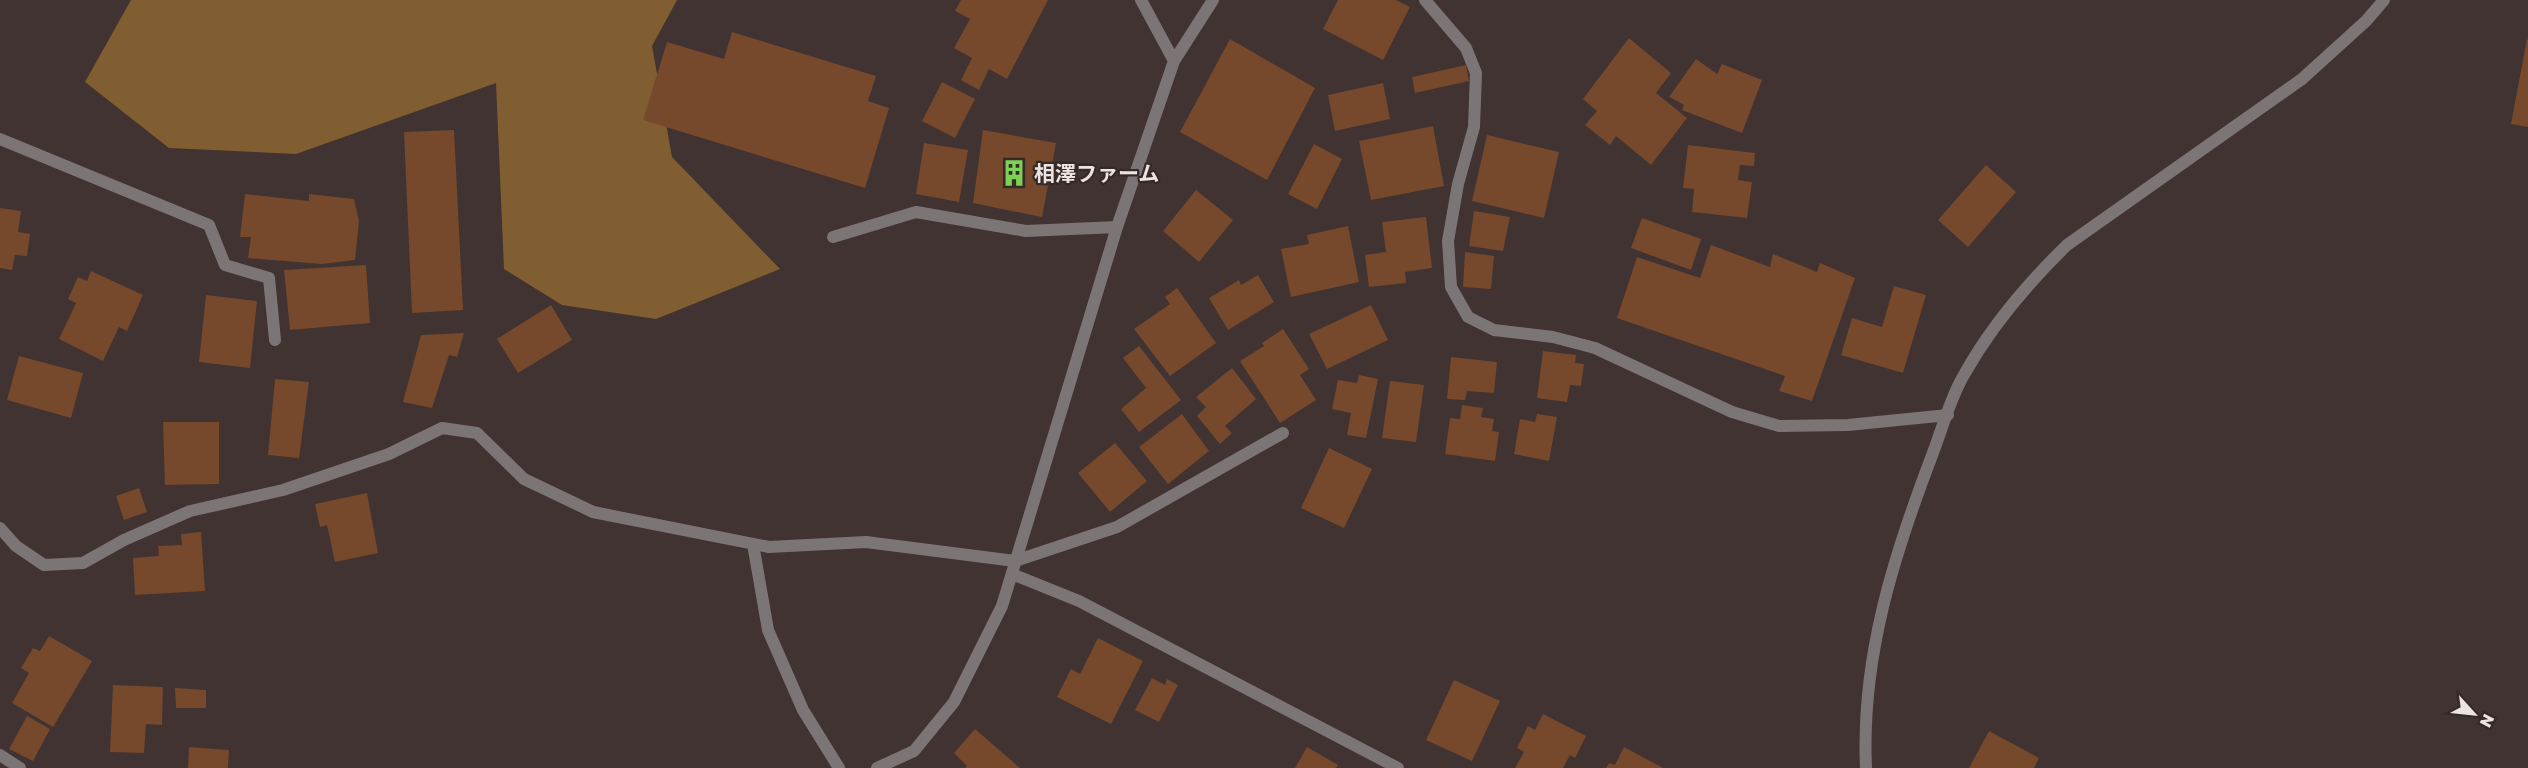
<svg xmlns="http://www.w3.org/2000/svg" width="2528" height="768" font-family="'Golos Text','Noto Sans JP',sans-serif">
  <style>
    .forest { fill: #805e31 }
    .building { fill: #76482c }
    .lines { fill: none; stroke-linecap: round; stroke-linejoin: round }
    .service { stroke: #7c7576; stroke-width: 12 }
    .minor { stroke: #7c7576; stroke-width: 12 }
    .labels { text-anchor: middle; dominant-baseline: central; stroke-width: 4.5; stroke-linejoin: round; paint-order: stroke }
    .poi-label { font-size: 21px; font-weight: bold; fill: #ece4e2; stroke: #362927; text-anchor: start }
  </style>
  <rect width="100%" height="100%" fill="#403331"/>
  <path class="forest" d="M131,0H677L652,46L672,157L780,269L656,319L562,305L504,269L496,83L296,154L169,148L85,82Z"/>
  <path class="building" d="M961,0H1048L1007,79L989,69L979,90L961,80L972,58L954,48L970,19L955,11Z
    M1338,0H1396L1410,7L1383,60L1323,29Z
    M732,32L876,76L868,101L889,108L865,188L643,120L667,42L724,59Z
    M1629,38L1671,73L1656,93L1687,118L1651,165L1616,136L1610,145L1585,125L1597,111L1583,99Z
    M1230,39L1315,88L1267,180L1180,132Z
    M2527,39L2528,40V127L2511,124Z
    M1696,59L1717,74L1722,64L1762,80L1742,133L1682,110L1684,105L1669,97Z
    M1466,65L1469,81L1415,93L1412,77Z
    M942,82L975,99L955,138L922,121Z
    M1383,83L1390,119L1335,131L1328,95Z
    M1433,126L1444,186L1371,200L1359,141Z
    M454,130L463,310L412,313L404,132Z
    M983,130L1056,143L1042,217L973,203Z
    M1487,135L1559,152L1544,218L1472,201Z
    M924,143L968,150L959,202L916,194Z
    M1314,144L1342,159L1317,209L1288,194Z
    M1688,145L1755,153L1754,166L1740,165L1738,180L1752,182L1747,218L1692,212L1694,189L1683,188Z
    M1986,165L2016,192L1968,247L1938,220Z
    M1196,190L1233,220L1199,262L1163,231Z
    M245,194L309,201V194L354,199L359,221L355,260L322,264L248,258L251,237H240Z
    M0,208L21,211L18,232L30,234L27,256L15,255L12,270L0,268Z
    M1474,211L1510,217L1503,251L1469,246Z
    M1426,217L1432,268L1405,272L1406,283L1369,287L1365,255L1386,252L1382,222Z
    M1642,218L1701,239L1691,270L1631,248Z
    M1348,226L1359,282L1291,297L1281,249L1309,244L1307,235Z
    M1711,245L1770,267L1773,254L1817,272L1820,263L1855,278L1812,401L1779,391L1785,376L1617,318L1637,257L1700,278Z
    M1465,252L1494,256L1491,289L1463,287Z
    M366,265L370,323L290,330L284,270Z
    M91,271L143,295L127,331L119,327L103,361L59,339L76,303L68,299L78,277L87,281Z
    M1258,275L1274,302L1228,330L1209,298L1239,280L1241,285Z
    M1894,286L1926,295L1903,373L1841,355L1852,318L1882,327Z
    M1177,288L1216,343L1170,376L1134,329L1170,304L1165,297Z
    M206,295L257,301L250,368L199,362Z
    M551,305L572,340L518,373L497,339Z
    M1371,305L1388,340L1327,369L1309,334Z
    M1283,329L1309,369L1300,375L1316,400L1280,423L1240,361L1264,346L1262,343Z
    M464,333L457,357L449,355L432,408L403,402L421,335Z
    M1139,346L1181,400L1139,432L1121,409L1146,388L1123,358Z
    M1543,351L1576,355L1575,363L1584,364L1581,386L1570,385L1567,402L1537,398Z
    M19,356L83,373L71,418L7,400Z
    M1451,357L1497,362L1494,393L1467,391L1465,400L1447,399Z
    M1232,368L1256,399L1225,426L1232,433L1220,444L1197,416L1206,407L1196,397Z
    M1359,375L1378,379L1366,438L1347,435L1351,413L1332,409L1338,380L1357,383Z
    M275,379L309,382L299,458L268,455Z
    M1390,381L1424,385L1416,442L1382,438Z
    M1462,405L1483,408L1481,417L1494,419L1492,431L1499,432L1495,461L1445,454L1450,418L1460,419Z
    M1182,414L1209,451L1168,484L1139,447Z
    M1537,414L1557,417L1549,461L1514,454L1520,419L1535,422Z
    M163,422H219V484L165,485Z
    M1115,443L1147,481L1110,512L1078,473Z
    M1329,448L1372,469L1344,528L1301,508Z
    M139,488L147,512L124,520L116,496Z
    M367,493L378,553L335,562L327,525L320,527L315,504Z
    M201,532L205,591L135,595L133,558L159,556L158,546L182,545L181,534Z
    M49,636L92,661L53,727L12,703L29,673L21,668L33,648L40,651Z
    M1098,638L1143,661L1111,724L1057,697L1071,669L1080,674Z
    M1152,678L1165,685L1167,679L1178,685L1159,722L1135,710Z
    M1454,680L1500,701L1472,761L1426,740Z
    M113,685L163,687L162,725L146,724L144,753L110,752Z
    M175,688L206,690V708H176Z
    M1543,714L1586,736L1575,758L1570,755L1563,768H1515L1524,752L1517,748L1528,726L1535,730Z
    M27,716L50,729L33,761L9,749Z
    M975,729L1020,768H965L967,766L954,753Z
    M1989,731L2039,758L2034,768H1969Z
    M189,747L229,750L228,768H188Z
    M1307,747L1338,765L1336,768H1295Z
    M1624,747L1663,768H1606L1609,763L1615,765Z"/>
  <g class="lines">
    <path class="service" d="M0,139L209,225L225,265L269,278L275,340"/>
    <path class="minor" d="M1141,0L1174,61
      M1425,0L1466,48L1476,73L1474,127L1458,184L1448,241L1451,287L1468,317L1494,330L1553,337L1595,348L1732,412L1779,426L1848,425L1948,415
      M833,237L916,212L1026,231L1117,227
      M0,528L16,546L44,565L83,563L124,540L190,511L283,490L389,454L442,428L477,433L524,479L593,512L769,547L866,542L1015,561L1117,527L1283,433
      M753,544L768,630L803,710L839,768
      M1012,574L1079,601L1398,768
      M0,755L20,768
      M877,768L914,751L954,702L1002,606L1117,227L1174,61L1213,0
      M1866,768C1861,659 1893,558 1931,458C1942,430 1950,398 1965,373C1992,325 2028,283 2067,245L2302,79L2366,21L2384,0"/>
  </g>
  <defs>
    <symbol id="building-bare" viewBox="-9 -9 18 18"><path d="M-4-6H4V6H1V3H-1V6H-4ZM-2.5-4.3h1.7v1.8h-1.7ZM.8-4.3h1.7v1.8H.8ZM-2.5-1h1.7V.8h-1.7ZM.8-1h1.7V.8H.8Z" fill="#7dd154" stroke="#362927" stroke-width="2.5" paint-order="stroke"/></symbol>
  </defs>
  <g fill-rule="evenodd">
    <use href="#building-bare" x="995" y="154" width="38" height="38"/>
  </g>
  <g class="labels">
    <g class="poi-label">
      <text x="1034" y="173">相澤ファーム</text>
    </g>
  </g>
  <g transform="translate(2474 714) rotate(117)" stroke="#362927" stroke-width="4.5" paint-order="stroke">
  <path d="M0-4.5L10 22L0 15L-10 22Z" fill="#ece4e2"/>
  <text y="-9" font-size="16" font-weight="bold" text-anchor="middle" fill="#ece4e2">N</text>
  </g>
</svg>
